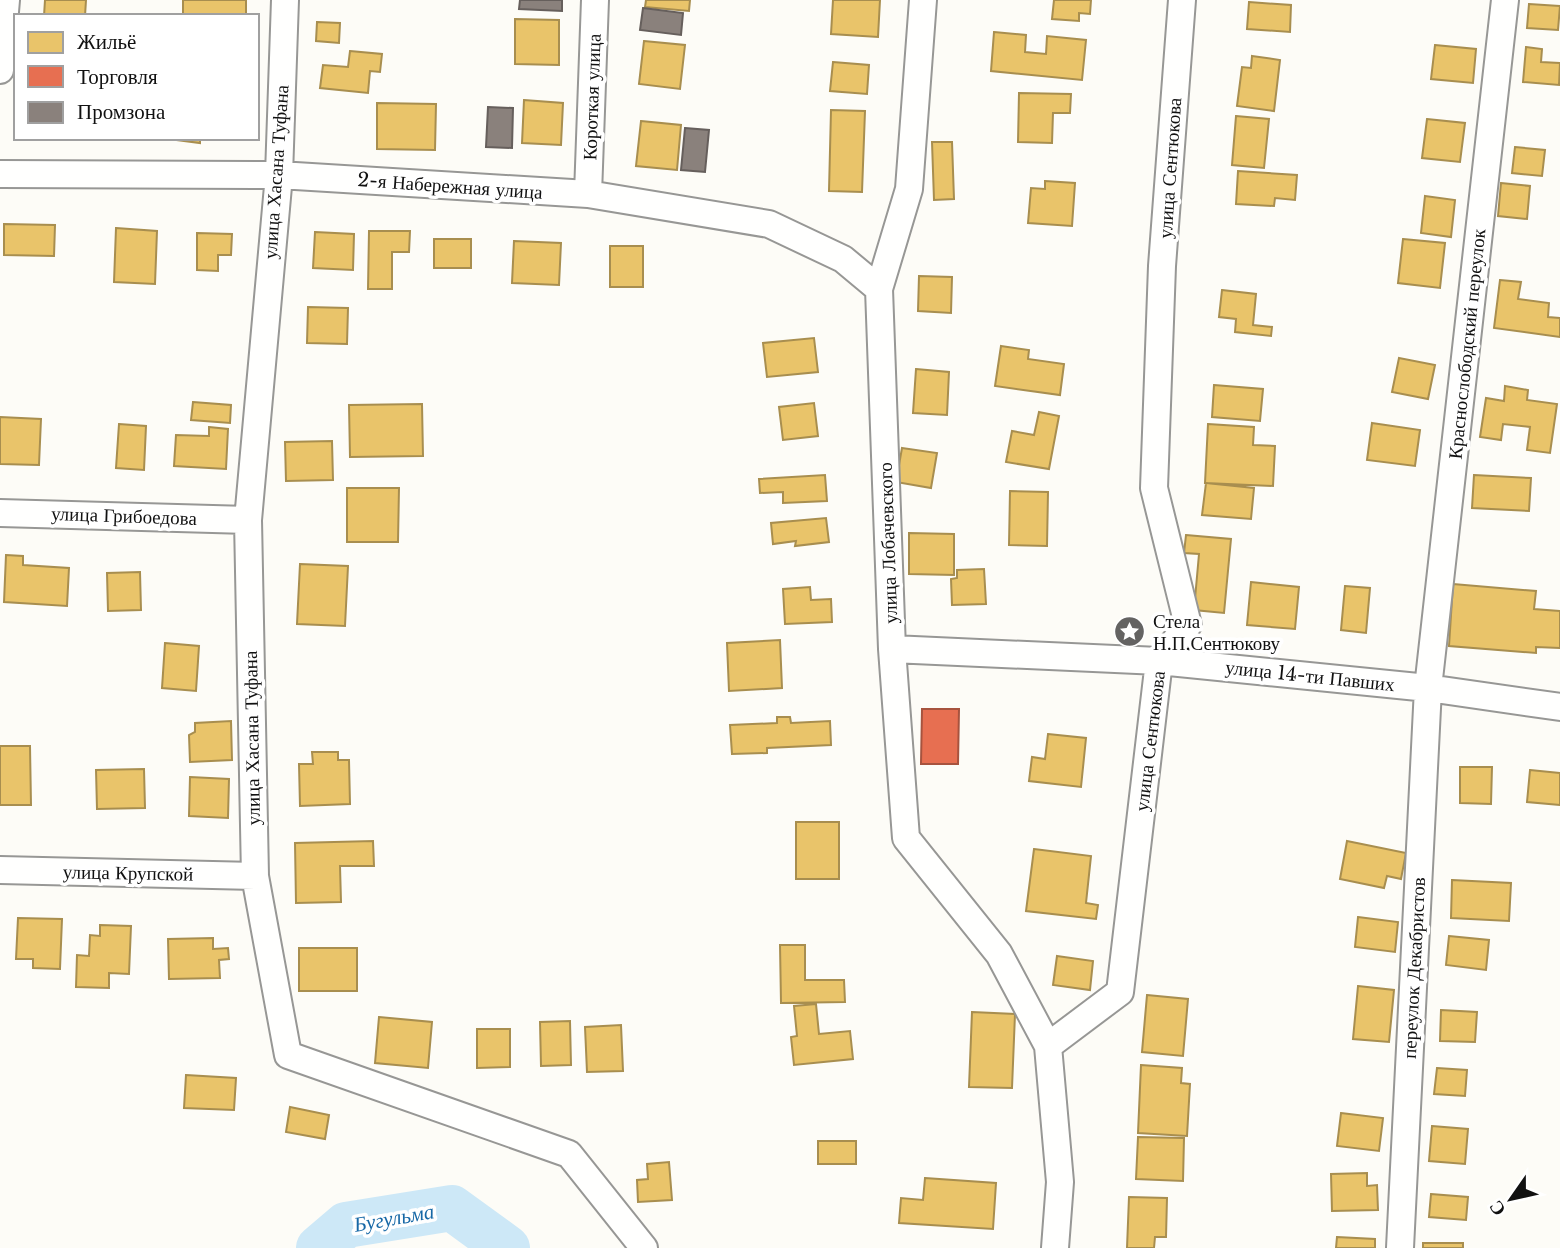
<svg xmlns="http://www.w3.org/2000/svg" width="1560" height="1248" font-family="'Libre Baskerville',serif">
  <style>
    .homes { fill: #e9c46a; stroke: #a88e4f; stroke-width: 2 }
    .shops { fill: #e76f51; stroke: #a7533e; stroke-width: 2 }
    .industry { fill: #8a817c; stroke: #665f5c; stroke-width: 2 }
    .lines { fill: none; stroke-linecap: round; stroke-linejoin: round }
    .river { stroke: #cde8f7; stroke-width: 46 }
    .street-casing { stroke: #979795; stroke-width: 30 }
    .street { stroke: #fffffe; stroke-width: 26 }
    .labels { text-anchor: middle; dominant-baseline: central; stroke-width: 7; stroke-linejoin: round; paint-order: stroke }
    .street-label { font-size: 19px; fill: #111; stroke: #fff }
    .poi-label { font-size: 19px; fill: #111; stroke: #fff; text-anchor: start }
    .water-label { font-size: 21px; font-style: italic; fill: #1768a6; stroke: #fff }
  </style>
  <rect width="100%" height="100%" fill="#fdfcf7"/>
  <path class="homes" d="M45,0H86L85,16H44Z
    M183,0H246V16H183Z
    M646,0H690L689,11L645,7Z
    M833,0H880L878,37L831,34Z
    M1054,0H1091L1090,14L1079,13V21L1052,19Z
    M1249,2L1291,5L1290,32L1247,29Z
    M1529,4L1560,6L1558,30L1527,28Z
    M515,19L559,20V65L515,64Z
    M317,22L340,23L339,43L316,41Z
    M994,32L1026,35L1025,52L1046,54L1047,36L1086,40L1082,80L991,71Z
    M644,41L685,45L680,89L639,84Z
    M1435,45L1476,49L1473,83L1431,79Z
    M1526,47L1542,49L1541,62L1560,63L1559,85L1523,82Z
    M350,51L382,54L380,72L370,71L368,93L320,88L323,65L348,67Z
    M1252,56L1280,60L1274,111L1237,106L1242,67L1251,68Z
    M833,62L869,65L867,94L830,91Z
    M1019,93L1071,94L1070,113H1053L1052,143L1018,142Z
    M524,100L563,103L561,145L522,143Z
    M377,103L436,104L435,150L377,149Z
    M831,110L865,111L862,192L829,191Z
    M1236,116L1269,119L1264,168L1232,165Z
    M1427,119L1465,123L1460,162L1422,158Z
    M641,121L681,125L677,170L636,166Z
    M161,138H200V143Z
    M932,142H952L954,199L934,200Z
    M1515,147L1545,150L1542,176L1512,173Z
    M1238,171L1297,175L1295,200L1275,198L1274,206L1236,204Z
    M1045,181L1075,183L1072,226L1028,223L1031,188L1045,189Z
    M1501,183L1530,186L1527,219L1498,216Z
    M1425,196L1455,200L1451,237L1421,233Z
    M4,224L55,225L54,256L4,255Z
    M116,228L157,231L155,284L114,282Z
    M369,231H410L409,252H392V289H368Z
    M315,232L354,234L353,270L313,268Z
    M197,233L232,234L231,255H218V271L197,270Z
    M434,239H471V268H434Z
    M1403,239L1445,243L1440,288L1398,283Z
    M514,241L561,243L559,285L512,283Z
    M610,246H643V287H610Z
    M919,276L952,277L951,313L918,311Z
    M1500,280L1521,282L1518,299L1549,303L1548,317L1560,318V337L1494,328Z
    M1222,290L1256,294L1253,325L1272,327L1271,336L1235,332L1236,319L1219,317Z
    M308,307L348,308L347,344L307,343Z
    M814,338L818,372L767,377L763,343Z
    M1001,346L1029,350L1028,359L1064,364L1060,395L995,386Z
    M1399,358L1435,365L1428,399L1392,392Z
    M916,369L949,372L947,415L913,413Z
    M1214,385L1263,389L1260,421L1212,417Z
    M1505,386L1528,390L1527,400L1557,404L1550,453L1527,450L1530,427L1503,424L1501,440L1480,437L1486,398L1504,401Z
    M193,402L231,405L230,423L191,420Z
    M814,403L818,436L783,440L779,407Z
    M422,404L423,456L350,457L349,405Z
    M1039,412L1059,416L1049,469L1006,462L1012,431L1034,435Z
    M0,417L41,419L39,465L0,464Z
    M1372,423L1420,430L1415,466L1367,460Z
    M119,424L146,426L144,470L116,468Z
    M1208,424L1254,427L1253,445L1275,446L1273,486L1205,483Z
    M209,427L228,429L226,469L174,466L176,435L209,436Z
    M332,441L333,480L286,481L285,442Z
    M902,448L937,453L931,488L896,482Z
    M825,475L827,501L783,503V492L760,493L759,479Z
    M1474,475L1531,478L1529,511L1472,508Z
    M1206,483L1254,488L1251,519L1202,515Z
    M347,488H399L398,542H347Z
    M1010,491L1048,492L1047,546L1009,545Z
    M826,518L829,542L795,546L796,541L773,544L771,523Z
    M909,533L954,534V575L909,574Z
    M1186,535L1231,539L1224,613L1194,610L1199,554L1184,553Z
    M6,555L23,556V565L69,568L67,606L4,602Z
    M300,564L348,566L345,626L297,624Z
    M984,569L986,604L952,605L951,579L957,578V570Z
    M140,572L141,610L108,611L107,573Z
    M1251,582L1299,587L1295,629L1247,625Z
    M1453,584L1536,591L1534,609L1560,611V648L1536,647V653L1449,646Z
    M1345,586L1370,588L1366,633L1341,630Z
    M810,587L811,600L831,599L832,622L785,624L783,589Z
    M780,640L782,688L729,691L727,643Z
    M165,643L199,646L196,691L162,688Z
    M777,717H790L791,723L830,721L831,745L767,748V753L732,754L730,725L777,723Z
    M231,721L232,760L190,762L189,735L195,732V723Z
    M1048,734L1086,738L1081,787L1029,781L1032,757L1045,759Z
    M0,746H30L31,805H0Z
    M312,752H338V760H349L350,804L300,806L299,764H313Z
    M1460,767H1492L1491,804L1460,803Z
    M144,769L145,808L97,809L96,770Z
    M1530,770L1560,773V805L1527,802Z
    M190,777L229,779L228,818L189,816Z
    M796,822H839V879H796Z
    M373,841L374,866H340L341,902L296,903L295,843Z
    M1347,841L1406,853L1401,879L1387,876L1384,888L1340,879Z
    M1034,849L1091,856L1086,903L1098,905L1096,919L1026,911Z
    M1452,880L1511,883L1509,921L1451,918Z
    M1358,917L1398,922L1395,952L1355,947Z
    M18,918L62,919L60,969L33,968V959H16Z
    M100,925L131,926L129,974L109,973V988L76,987L77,955L89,956L90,935L100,936Z
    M1449,936L1489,940L1486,970L1446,965Z
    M213,938V949L228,948L229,959L219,960L220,978L169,979L168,939Z
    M780,945H805V980H844L845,1002L781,1003Z
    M299,948H357V991H299Z
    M1057,956L1093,961L1090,990L1053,985Z
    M1358,986L1394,990L1389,1042L1353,1039Z
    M1147,995L1188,999L1183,1056L1142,1052Z
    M816,1004L819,1034L850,1031L853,1059L794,1065L791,1037L797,1036L794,1006Z
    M1441,1010L1477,1012L1475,1042L1440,1041Z
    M972,1012L1015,1014L1012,1088L969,1087Z
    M379,1017L432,1022L428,1068L375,1063Z
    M570,1021L571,1065L541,1066L540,1022Z
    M621,1025L623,1071L587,1072L585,1027Z
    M477,1029H510V1067L477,1068Z
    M1141,1065L1182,1068L1181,1083L1190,1084L1187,1136L1138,1133Z
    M1437,1068L1467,1070L1465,1096L1434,1094Z
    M186,1075L236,1078L234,1110L184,1108Z
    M290,1107L329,1115L325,1139L286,1132Z
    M1341,1113L1383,1118L1379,1151L1337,1146Z
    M1432,1126L1468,1129L1465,1164L1429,1161Z
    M1138,1137L1184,1138L1183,1181L1136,1179Z
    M818,1141H856V1164H818Z
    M669,1162L672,1200L638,1202L637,1180L648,1179L647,1164Z
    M1367,1173V1186L1377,1185L1378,1210L1332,1211L1331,1174Z
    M925,1178L996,1183L993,1229L899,1223L901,1198L923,1200Z
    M1431,1194L1468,1197L1466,1220L1429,1217Z
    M1129,1197L1167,1198L1166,1237H1155L1154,1248H1127Z
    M1337,1237L1375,1239V1248H1336Z
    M1423,1243H1463V1248H1423Z"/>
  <path class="shops" d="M922,709H959L958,764H921Z"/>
  <path class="industry" d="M520,0H562V11L519,9Z
    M643,8L683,13L681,35L640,30Z
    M488,107L513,108L512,148L486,147Z
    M685,128L709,130L705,172L681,170Z"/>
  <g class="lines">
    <path class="river" d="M319,1248L346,1225L452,1208L507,1248"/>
    <defs>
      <path id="street" d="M285,0L279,175L248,520L255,876L288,1055L569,1154L644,1248
        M923,0L909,189L879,289L892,649L906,838L999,954L1048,1046
        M0,70L6,0
        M0,174L279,175L588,194L769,224L843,259L879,289
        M588,194L595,0
        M0,513L248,520
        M892,649L1159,661L1428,688L1560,707
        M0,870L255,876
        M1055,1248L1060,1182L1048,1046L1120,992L1159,661L1188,625L1154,488L1162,266L1182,0
        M1400,1248L1428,688L1505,0"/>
    </defs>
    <use href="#street" class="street-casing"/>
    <use href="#street" class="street"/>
  </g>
  <defs>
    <symbol id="sight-disc" viewBox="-11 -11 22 22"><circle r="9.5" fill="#646362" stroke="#fff"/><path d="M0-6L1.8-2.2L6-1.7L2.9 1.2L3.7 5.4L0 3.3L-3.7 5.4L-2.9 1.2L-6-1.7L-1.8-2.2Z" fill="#fff"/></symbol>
  </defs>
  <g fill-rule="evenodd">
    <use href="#sight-disc" x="1112" y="614" width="35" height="35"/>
  </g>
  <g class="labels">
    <g class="street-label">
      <text transform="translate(592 97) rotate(-88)">Короткая улица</text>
      <text transform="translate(1170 168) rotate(-86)">улица Сентюкова</text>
      <text transform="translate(276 172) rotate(-86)">улица Хасана Туфана</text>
      <text transform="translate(450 186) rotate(4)">2-я Набережная улица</text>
      <text transform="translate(1467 344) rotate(-84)">Краснослободский переулок</text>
      <text transform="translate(124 516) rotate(2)">улица Грибоедова</text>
      <text transform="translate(888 543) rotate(-92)">улица Лобачевского</text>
      <text transform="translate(1310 676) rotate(6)">улица 14-ти Павших</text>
      <text transform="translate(252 738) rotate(-91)">улица Хасана Туфана</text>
      <text transform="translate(1150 741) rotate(-83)">улица Сентюкова</text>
      <text transform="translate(128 873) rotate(1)">улица Крупской</text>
      <text transform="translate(1414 968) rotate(-87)">переулок Декабристов</text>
    </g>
    <g class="poi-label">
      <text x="1153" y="621">Стела<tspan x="1153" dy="22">Н.П.Сентюкову</tspan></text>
    </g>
    <g class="water-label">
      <text transform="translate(394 1218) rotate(-10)">Бугульма</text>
    </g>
  </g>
  <rect x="14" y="14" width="245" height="126" fill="#ffffff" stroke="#a0a0a0" stroke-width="2"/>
  <rect x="28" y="32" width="35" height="21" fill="#e9c46a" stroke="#a0a0a0" stroke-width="2"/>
  <text x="77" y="49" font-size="21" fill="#111111">Жильё</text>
  <rect x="28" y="66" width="35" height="21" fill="#e76f51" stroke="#a0a0a0" stroke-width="2"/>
  <text x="77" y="84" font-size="21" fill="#111111">Торговля</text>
  <rect x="28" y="102" width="35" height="21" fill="#8a817c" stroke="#a0a0a0" stroke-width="2"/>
  <text x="77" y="119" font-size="21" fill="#111111">Промзона</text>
  <g transform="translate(1511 1199) rotate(236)" stroke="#ffffff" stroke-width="5" paint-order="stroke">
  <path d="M0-5L12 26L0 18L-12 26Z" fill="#111111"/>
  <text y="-10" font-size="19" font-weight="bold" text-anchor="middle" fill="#111111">С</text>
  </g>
</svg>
